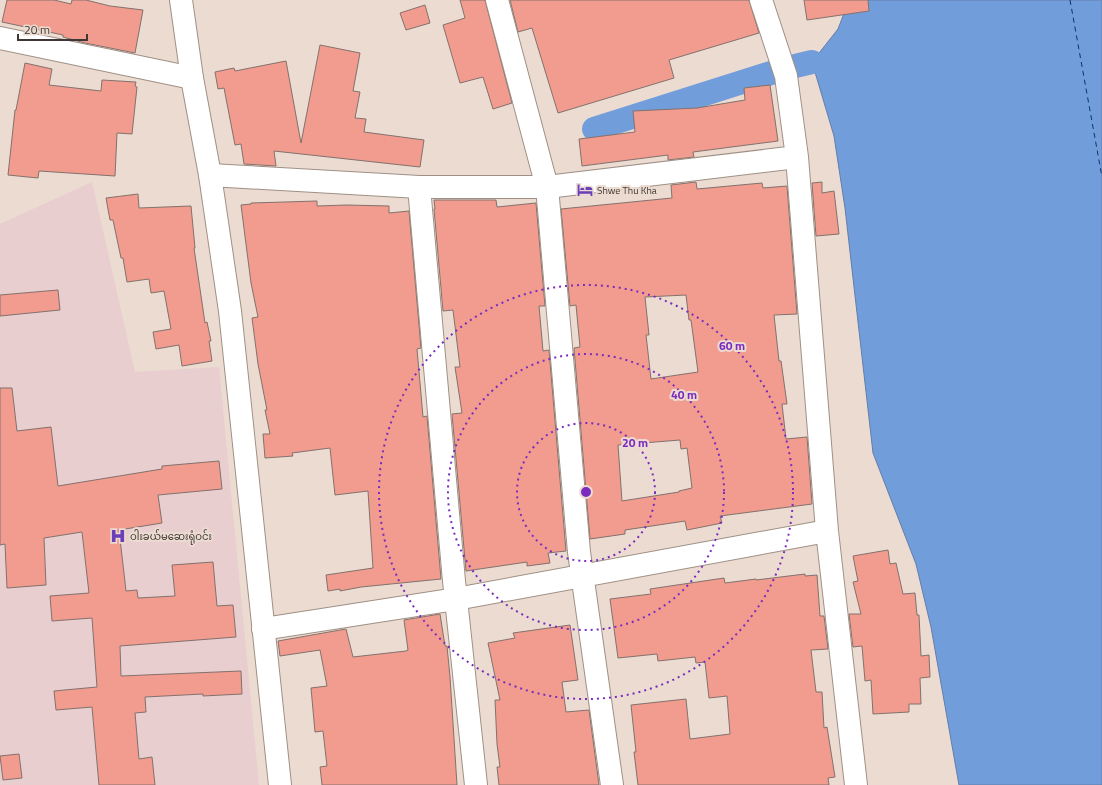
<svg xmlns="http://www.w3.org/2000/svg" width="1102" height="785" font-family="'Titillium Web','Noto Sans Myanmar',sans-serif">
  <style>
    .medical { fill: #e8cecf }
    .water { fill: #729ddb; stroke: #627ea9 }
    .lines { fill: none; stroke-linecap: round; stroke-linejoin: round }
    .canal { stroke: #729ddb; stroke-width: 24 }
    .ferry { stroke: #09346c; stroke-width: 1; stroke-dasharray: 5 4; stroke-linecap: butt }
    .building { fill: #f19c8e; stroke: #83716d; fill-rule: evenodd }
    .minor-casing { stroke: #9f9085; stroke-width: 24 }
    .tertiary-casing { stroke: #9f9085; stroke-width: 24 }
    .minor { stroke: #fff; stroke-width: 22 }
    .tertiary { stroke: #fff; stroke-width: 22 }
    .ring { fill: none; stroke: #7b2cbf; stroke-width: 2; stroke-dasharray: 2 4 }
    .labels { text-anchor: middle; dominant-baseline: central; stroke-width: 4; stroke-linejoin: round; paint-order: stroke }
    .poi-label { font-size: 10px; fill: #3e3733; stroke: #ecdbd0; text-anchor: start }
    .centre { fill: #7b2cbf; stroke: #ecdbd0; stroke-width: 2 }
    .ring-label { font-size: 12px; text-anchor: middle; font-weight: bold; fill: #7b2cbf; stroke: #ecdbd0; stroke-width: 4; stroke-linejoin: round; paint-order: stroke }
  </style>
  <rect width="100%" height="100%" fill="#ecdbd0"/>
  <path class="medical" d="M92,182L135,372L219,367L259,785H0V224Z"/>
  <path class="water" d="M845,0H1102V785H959L931,627L916,564L873,453L845,208L834,136L812,62L838,29L843,16Z"/>
  <g class="lines">
    <path class="canal" d="M791,67L812,62
      M594,129L774,72"/>
    <path class="ferry" d="M1070,0L1102,177"/>
  </g>
  <path class="building" d="M7,0H54L71,4L72,0H86L110,6L143,10L135,53L85,43L63,37V35L2,22Z
    M460,0H485L512,103L493,109L483,77L460,83L443,25L465,18Z
    M510,0H749L759,33L669,60L674,78L558,113L532,28L518,32Z
    M804,0H868L869,11L807,20Z
    M425,5L430,23L406,30L400,13Z
    M320,45L360,53L353,91L360,92L355,118L366,119L364,132L424,140L420,167L274,151L276,166L244,164L241,144L235,145L224,88L218,89L215,72L234,68L235,71L286,61L301,143Z
    M25,63L52,69L49,85L101,91L102,80L136,82L135,86L137,87L132,134L117,133L115,176L39,171L38,178L8,175L15,110H16Z
    M770,85L778,141L693,152L694,157L668,160V155L582,166L579,139L635,132L633,111L697,108L745,100L744,88Z
    M696,182L697,189L762,183L763,188L787,186L797,314L774,315L779,361H781L787,404H782L786,439L807,437L812,504L720,516L722,523L687,530L685,521L625,530V534L590,539L574,348L580,347L576,305L570,306L561,209L672,198L671,185ZM686,295L689,320H691L698,372L651,379L646,335H649L645,297ZM680,440L681,449L687,448L692,488L679,491V492L622,501L618,445Z
    M822,182V193L834,191L839,234L816,236L812,183Z
    M138,194L139,208L191,206L195,248H194L205,323L207,322L211,341H209L212,361L182,366L179,345L156,349L153,332L171,329L164,291L151,293L149,279L127,282L123,258H121L113,220H110L106,198Z
    M434,200H496L497,207L536,203L545,306H539L543,351L549,350L566,551L548,553L550,563L527,566V562L466,571L452,414L462,413L455,367H460L453,310L443,311L434,209H435Z
    M317,201V206L347,205L389,206V213L409,211L421,348L417,349L423,417L427,416L441,579L361,587L340,591V589L328,591L326,575L373,568L368,491L335,495L330,448L292,453L293,456L265,458L263,434H270L265,410H267L258,364L252,318L258,317L251,283L241,205L251,204V203Z
    M58,290L60,310L0,316V295Z
    M0,388H12L17,431L51,427L58,486L162,469V466L219,461L222,489L158,495L162,523L119,530L126,591L137,590L138,598L175,596L172,565L213,562L217,606L233,605L236,637L120,646L121,676L241,671L242,694L203,696V694L145,697L146,712L135,713L139,759L152,757L155,785H99L92,707L56,710L54,691L97,687L92,618L52,621L50,596L89,593L82,532L44,538L46,585L7,588L5,544L0,545Z
    M888,550L890,564L896,563L903,594L915,593L917,615H919L921,656L929,655L930,677L920,678L921,704H909V712L873,714L871,680L865,681L862,646L853,647L849,614H861L853,582L858,581L853,556Z
    M805,574V576L817,575L820,616H824L828,649L811,650L816,692H822L824,728L827,727L835,777L828,778L829,785H638L634,752H636L631,705L686,699L690,739L730,734L727,696L709,698L705,662L696,663L695,657L658,661L657,654L618,658L610,599L651,594L650,589L724,578L725,583L756,579V580Z
    M440,614L445,646H447L450,677L457,785H322L320,767L327,766L323,731L315,732L311,688L327,686L320,650L280,656L278,641L346,629L353,657L406,651L408,650L404,620Z
    M570,625L578,680L562,682L566,712L589,710L599,785H499L497,767H500L497,744L495,700H500L488,643L515,638L513,633Z
    M19,754L22,778L3,780L0,756Z"/>
  <g class="lines">
    <defs>
      <path id="minor" d="M497,0L547,187L579,552L612,785
        M761,0L786,76L797,157L827,531L856,785
        M0,38L192,78
        M210,175L419,187H547L797,157
        M419,187L454,581L476,785
        M263,629L456,599L827,531"/>
      <path id="tertiary" d="M181,0L192,78L210,175L230,311L280,785"/>
    </defs>
    <use href="#minor" class="minor-casing"/>
    <use href="#tertiary" class="tertiary-casing"/>
    <use href="#minor" class="minor"/>
    <use href="#tertiary" class="tertiary"/>
  </g>
  <g class="ring">
    <circle cx="586" cy="492" r="69"/>
    <circle cx="586" cy="492" r="138"/>
    <circle cx="586" cy="492" r="207"/>
  </g>
  <defs>
    <symbol id="hotel-bare" viewBox="-9 -9 18 18"><path d="M-6-4.5h1.5V1H6V5H4.5V3h-9V5H-6ZM-4 0a1.8 1.8 0 1 1 3.6 0ZM.5 0V-2.5h3Q6-2.5 6 0Z" fill="#6b3fb7" stroke="#ecdbd0" stroke-width="2.5" paint-order="stroke"/></symbol>
    <symbol id="hospital-bare" viewBox="-9 -9 18 18"><path d="M-5-5h3v3.5h4V-5h3V5h-3V1.5h-4V5h-3Z" fill="#6b3fb7" stroke="#ecdbd0" stroke-width="2.5" paint-order="stroke"/></symbol>
  </defs>
  <g fill-rule="evenodd">
    <use href="#hotel-bare" x="574" y="179" width="22" height="22"/>
    <use href="#hospital-bare" x="107" y="525" width="22" height="22"/>
  </g>
  <g class="labels">
    <g class="poi-label">
      <text x="597" y="190">Shwe Thu Kha</text>
      <text x="130" y="536">ဝါးခယ်မဆေးရုံဝင်း</text>
    </g>
  </g>
  <circle cx="586" cy="492" r="6" class="centre"/>
  <g class="ring-label">
    <text x="732" y="350">60 m</text>
    <text x="684" y="399">40 m</text>
    <text x="635" y="447">20 m</text>
  </g>
  <path d="M18 34v6h69v-6" fill="none" stroke="#3e3733" stroke-width="2"/>
  <text x="24" y="34" font-size="12" fill="#3e3733" stroke="#ecdbd0" stroke-width="3" paint-order="stroke">20 m</text>
</svg>
